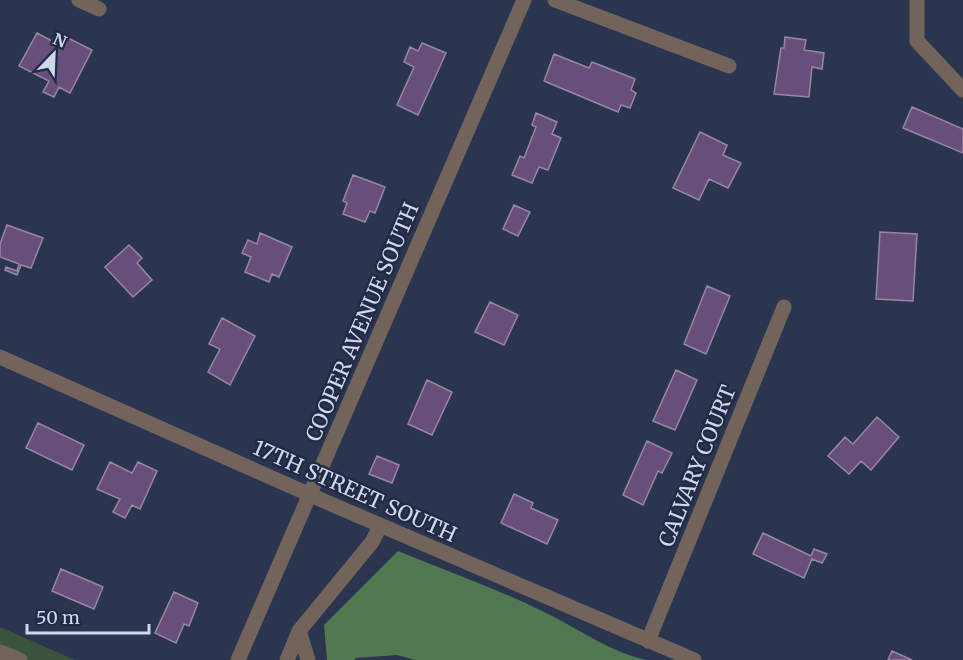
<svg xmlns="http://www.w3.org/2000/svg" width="963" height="660" font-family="Merriweather,serif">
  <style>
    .green { fill: #3b533a }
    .forest { fill: #517850 }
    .building { fill: #684e7a; stroke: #9886a5; stroke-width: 1.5 }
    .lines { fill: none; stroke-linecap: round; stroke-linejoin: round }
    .minor { stroke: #72645b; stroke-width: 15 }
    .labels { text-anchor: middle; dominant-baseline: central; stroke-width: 5; stroke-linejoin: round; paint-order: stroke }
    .street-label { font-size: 21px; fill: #d1d8e9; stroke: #222b45 }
  </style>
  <rect width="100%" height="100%" fill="#2c3550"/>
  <path class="green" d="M0,627L75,660H0Z"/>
  <path class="forest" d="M398,551C447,571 498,589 546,613C579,629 610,652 646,660H415L397,655L356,658L354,660H327L324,625Z"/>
  <path class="building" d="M37,33L63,47L68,38L92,50L70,93L59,87L54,97L43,92L49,81L19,66Z
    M785,37L806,40L804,50L824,53L822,69L812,67L809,97L774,94L781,48H784Z
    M422,43L446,53L418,115L397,105L414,67L404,62L410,47L418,51Z
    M554,54L589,68L592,62L635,79L631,90L636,93L630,108L621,105L618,112L544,81Z
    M912,107L963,129V153L903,128Z
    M536,113L557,122L552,134L561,138L548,170L539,167L532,183L512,175L520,156L524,158L536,127L532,125Z
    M700,132L727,145L723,155L741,163L728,188L709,179L699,200L673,188Z
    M353,175L385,187L375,213L370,211L365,222L343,214L347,203L343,201Z
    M514,205L530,212L518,236L503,229Z
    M7,225L43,238L31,268L21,265L17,275L5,270L6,267L17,271L19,264L0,257V244Z
    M880,232L917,234L913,301L876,299Z
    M260,233L292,247L279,277L272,274L269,282L245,272L251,257L242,253L248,240L257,244Z
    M129,245L142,258L137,263L152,280L133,297L105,267Z
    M707,286L730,296L706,354L684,344Z
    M490,302L518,315L504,345L475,332Z
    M222,318L255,336L230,385L208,372L220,349L209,344Z
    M676,370L697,380L675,430L653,421Z
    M427,380L452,392L432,435L408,424Z
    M877,417L899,437L871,470L861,461L849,474L828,456L845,437L853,444Z
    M38,423L84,445L72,470L26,448Z
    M647,441L672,453L662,473L658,471L643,505L623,495Z
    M377,456L399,465L392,483L369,474Z
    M110,462L132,473L138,462L157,471L140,509L132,505L125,518L113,512L120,499L97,489Z
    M514,494L533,503L531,508L558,520L547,544L501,523Z
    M763,533L811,556L814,549L827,554L822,563L812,559L804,578L753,554Z
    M61,569L103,587L94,609L52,591Z
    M174,592L198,603L189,626L184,624L176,643L155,633Z
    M892,651L912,660H888Z"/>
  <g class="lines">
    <path class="minor" d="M79,0L99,9
      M555,0L729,66
      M917,0V41L963,90
      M0,357L324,501L694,660
      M299,631L308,660
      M648,641L784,307
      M0,652L20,660
      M238,660L524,0
      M287,660L299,631L372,542L380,526"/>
  </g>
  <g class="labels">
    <g class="street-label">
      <text transform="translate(362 322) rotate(-67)">COOPER AVENUE SOUTH</text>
      <text transform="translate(697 466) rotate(-68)">CALVARY COURT</text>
      <text transform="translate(355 491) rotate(24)">17TH STREET SOUTH</text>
    </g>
  </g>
  <g transform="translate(54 54) rotate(23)" stroke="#222b45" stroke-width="4.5" paint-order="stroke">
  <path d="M0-4.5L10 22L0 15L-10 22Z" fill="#d1d8e9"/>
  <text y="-9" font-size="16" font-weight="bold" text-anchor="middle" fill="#d1d8e9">N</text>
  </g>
  <path d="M27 624v9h122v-9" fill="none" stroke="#d1d8e9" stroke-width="3"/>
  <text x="36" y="624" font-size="18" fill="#d1d8e9" stroke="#222b45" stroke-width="4.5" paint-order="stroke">50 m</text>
</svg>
